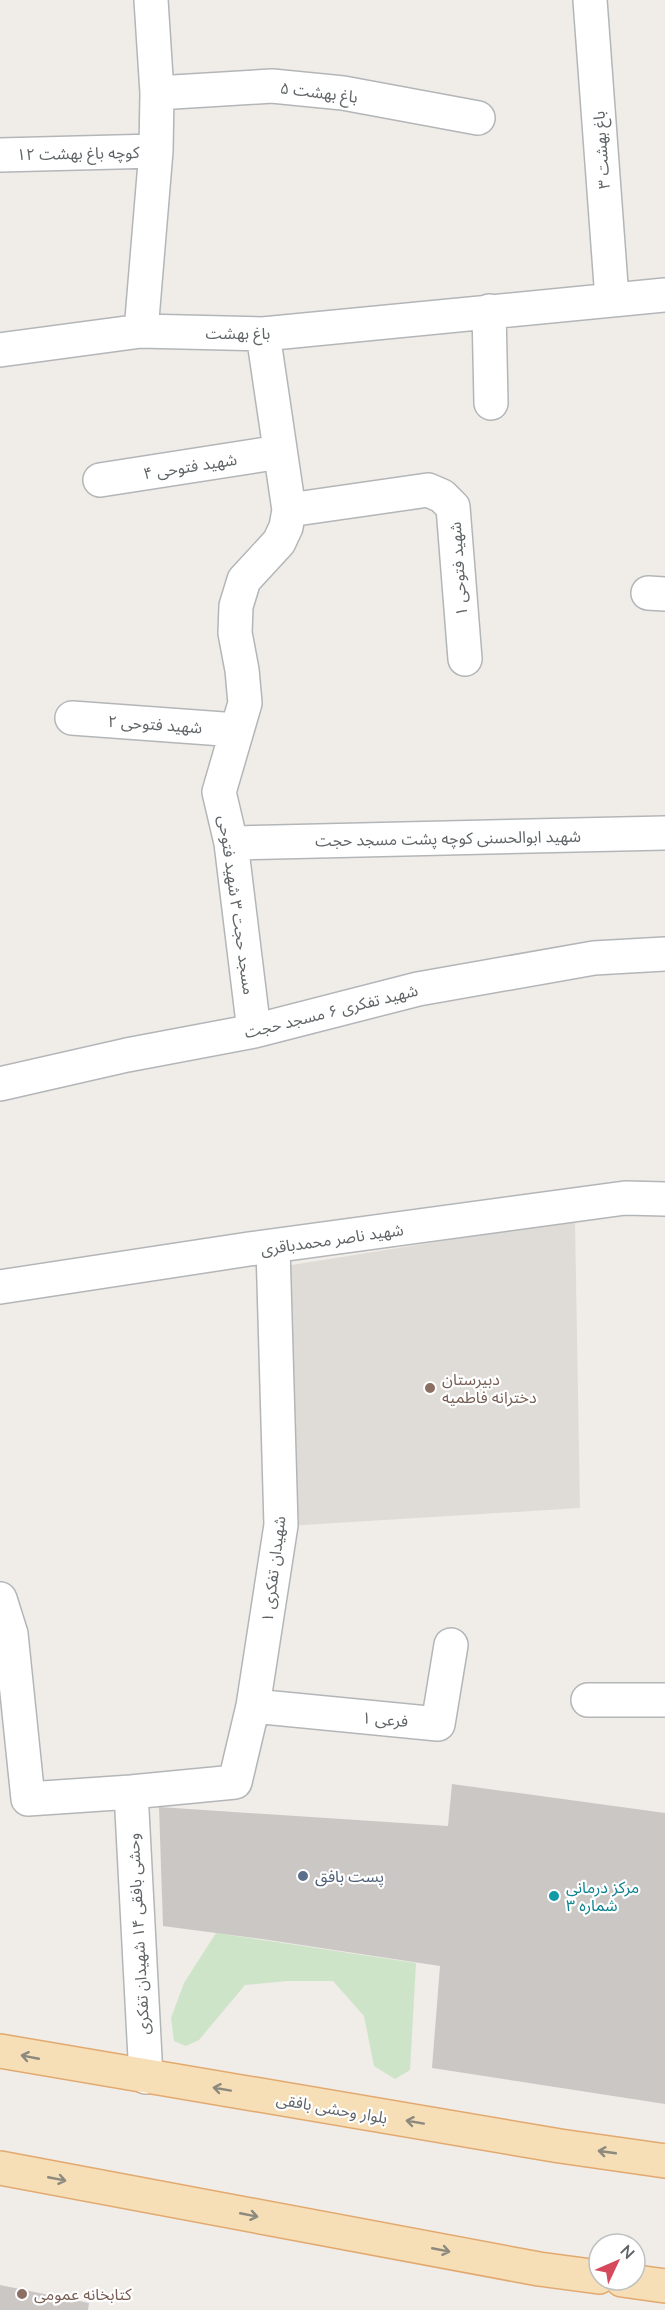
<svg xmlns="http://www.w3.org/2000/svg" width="665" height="2310" font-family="Mulish,'Noto Sans Arabic',sans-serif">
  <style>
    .education { fill: #dfdcd7 }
    .green { fill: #cee4c8 }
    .building { fill: #cbc7c5 }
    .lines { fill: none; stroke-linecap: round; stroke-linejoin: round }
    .minor-casing { stroke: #b3b6b8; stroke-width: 36 }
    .major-casing { stroke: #e2a96f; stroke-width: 36 }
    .minor { stroke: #fff; stroke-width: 33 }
    .major { stroke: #f6deb7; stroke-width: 33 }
    .oneway { stroke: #8c897e }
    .education-dot { fill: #8d6e63; stroke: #fff; stroke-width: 2 }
    .service-dot { fill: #5c6f8a; stroke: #fff; stroke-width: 2 }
    .culture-dot { fill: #0f9aa8; stroke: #fff; stroke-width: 2 }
    .labels { text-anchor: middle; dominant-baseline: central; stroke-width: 4.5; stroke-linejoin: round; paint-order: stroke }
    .street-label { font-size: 16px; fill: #5f6466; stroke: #fff }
    .education-label { font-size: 16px; fill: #785e54; stroke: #fff; text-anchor: start }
    .service-label { font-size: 16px; fill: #4e5e75; stroke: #fff; text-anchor: start }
    .culture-label { font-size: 16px; fill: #0d838f; stroke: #fff; text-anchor: start }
  </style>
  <rect width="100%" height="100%" fill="#f0ece8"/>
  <path class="education" d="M575,1220L580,1508L287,1526L279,1267Z"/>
  <path class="green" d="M216,1933L416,1963L410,2070L395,2079L374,2066L364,2016L333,1981H287L245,1985L199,2040L186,2046L174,2041L171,2018L184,1983Z"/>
  <path class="building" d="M452,1784L665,1813V2104L432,2068L440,1966L262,1939L163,1926L159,1807L448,1826Z
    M0,2285L89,2303L88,2310H0Z"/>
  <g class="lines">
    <defs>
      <path id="minor" d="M151,0L157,93L156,151L141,331L263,334L665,295
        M590,0L612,299
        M157,93L272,86L343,93L478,118
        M0,155L156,151
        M489,311L491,403
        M0,350L141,331
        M100,480L280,452
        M289,510L428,490L442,496L453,507L465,659
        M648,593L665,594
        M72,718L237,730
        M231,843L665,833
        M254,1031L231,843L219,792L245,703L242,670L235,633L236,606L244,580L279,542L286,527L289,510L263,334
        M0,1084L127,1055L254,1031L418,989L594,958L665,954
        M0,1287L249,1249L625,1198L665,1199
        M0,1599L11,1634L28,1799L131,1792L235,1782L253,1706L281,1525L273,1248
        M588,1700H665
        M253,1706L438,1724L451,1645
        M131,1792L146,2077"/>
      <path id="major" d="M0,2051L560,2146L665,2161
        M0,2168L539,2269L599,2277
        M622,2280L665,2286"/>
    </defs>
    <use href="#minor" class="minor-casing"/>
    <use href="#major" class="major-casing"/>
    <use href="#minor" class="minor"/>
    <use href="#major" class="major"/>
  </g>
  <defs><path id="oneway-shaft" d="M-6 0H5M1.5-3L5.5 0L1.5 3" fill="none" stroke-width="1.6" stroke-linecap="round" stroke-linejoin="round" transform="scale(1.5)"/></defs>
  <g class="oneway">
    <use href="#oneway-shaft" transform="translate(30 2057) rotate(-169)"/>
    <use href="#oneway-shaft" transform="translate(222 2089) rotate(-170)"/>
    <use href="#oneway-shaft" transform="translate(415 2122) rotate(-170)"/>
    <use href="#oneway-shaft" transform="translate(607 2152) rotate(-172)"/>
    <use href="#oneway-shaft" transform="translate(57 2179) rotate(11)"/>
    <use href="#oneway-shaft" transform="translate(249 2215) rotate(11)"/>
    <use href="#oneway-shaft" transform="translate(441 2250) rotate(11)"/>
  </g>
  <g class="education-dot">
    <circle cx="430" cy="1388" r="6"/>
    <circle cx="22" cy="2294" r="6"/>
  </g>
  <circle class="service-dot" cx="303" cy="1876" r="6"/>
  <circle class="culture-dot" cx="554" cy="1896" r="6"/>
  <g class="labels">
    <g class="street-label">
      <text transform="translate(319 92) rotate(7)">باغ بهشت ۵</text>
      <text transform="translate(601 150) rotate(-94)">باغ بهشت ۳</text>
      <text transform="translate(78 153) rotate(-1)">کوچه باغ بهشت ۱۲</text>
      <text x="238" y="333">باغ بهشت</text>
      <text transform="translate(190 466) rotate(-9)">شهید فتوحی ۴</text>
      <text transform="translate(458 569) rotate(-94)">شهید فتوحی ۱</text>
      <text transform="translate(155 724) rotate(4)">شهید فتوحی ۲</text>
      <text transform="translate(448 838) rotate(-1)">شهید ابوالحسنی کوچه پشت مسجد حجت</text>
      <text transform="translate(237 905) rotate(82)">مسجد حجت ۳ شهید فتوحی</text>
      <text transform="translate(331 1011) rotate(-14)">شهید تفکری ۶ مسجد حجت</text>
      <text transform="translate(332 1239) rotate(-8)">شهید ناصر محمدباقری</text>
      <text transform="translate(273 1569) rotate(-83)">شهیدان تفکری ۱</text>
      <text transform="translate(385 1719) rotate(5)">فرعی ۱</text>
      <text transform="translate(138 1934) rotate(-93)">وحشی بافقی ۱۴ شهیدان تفکری</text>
      <text transform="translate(332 2108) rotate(10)">بلوار وحشی بافقی</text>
    </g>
    <g class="education-label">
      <text x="442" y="1379">دبیرستان<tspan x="442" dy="18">دخترانه فاطمیه</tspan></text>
      <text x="34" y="2294">کتابخانه عمومی</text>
    </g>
    <g class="service-label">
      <text x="315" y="1876">پست بافق</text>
    </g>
    <g class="culture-label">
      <text x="566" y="1887">مرکز درمانی<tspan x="566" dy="18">شماره ۳</tspan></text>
    </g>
  </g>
  <g transform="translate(617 2262) rotate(46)"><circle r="28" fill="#ffffff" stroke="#bfc1c2" stroke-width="1.5"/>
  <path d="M0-4.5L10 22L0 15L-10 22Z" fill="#d6485b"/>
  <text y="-9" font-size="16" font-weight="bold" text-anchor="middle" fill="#5f6466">N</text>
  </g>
</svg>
